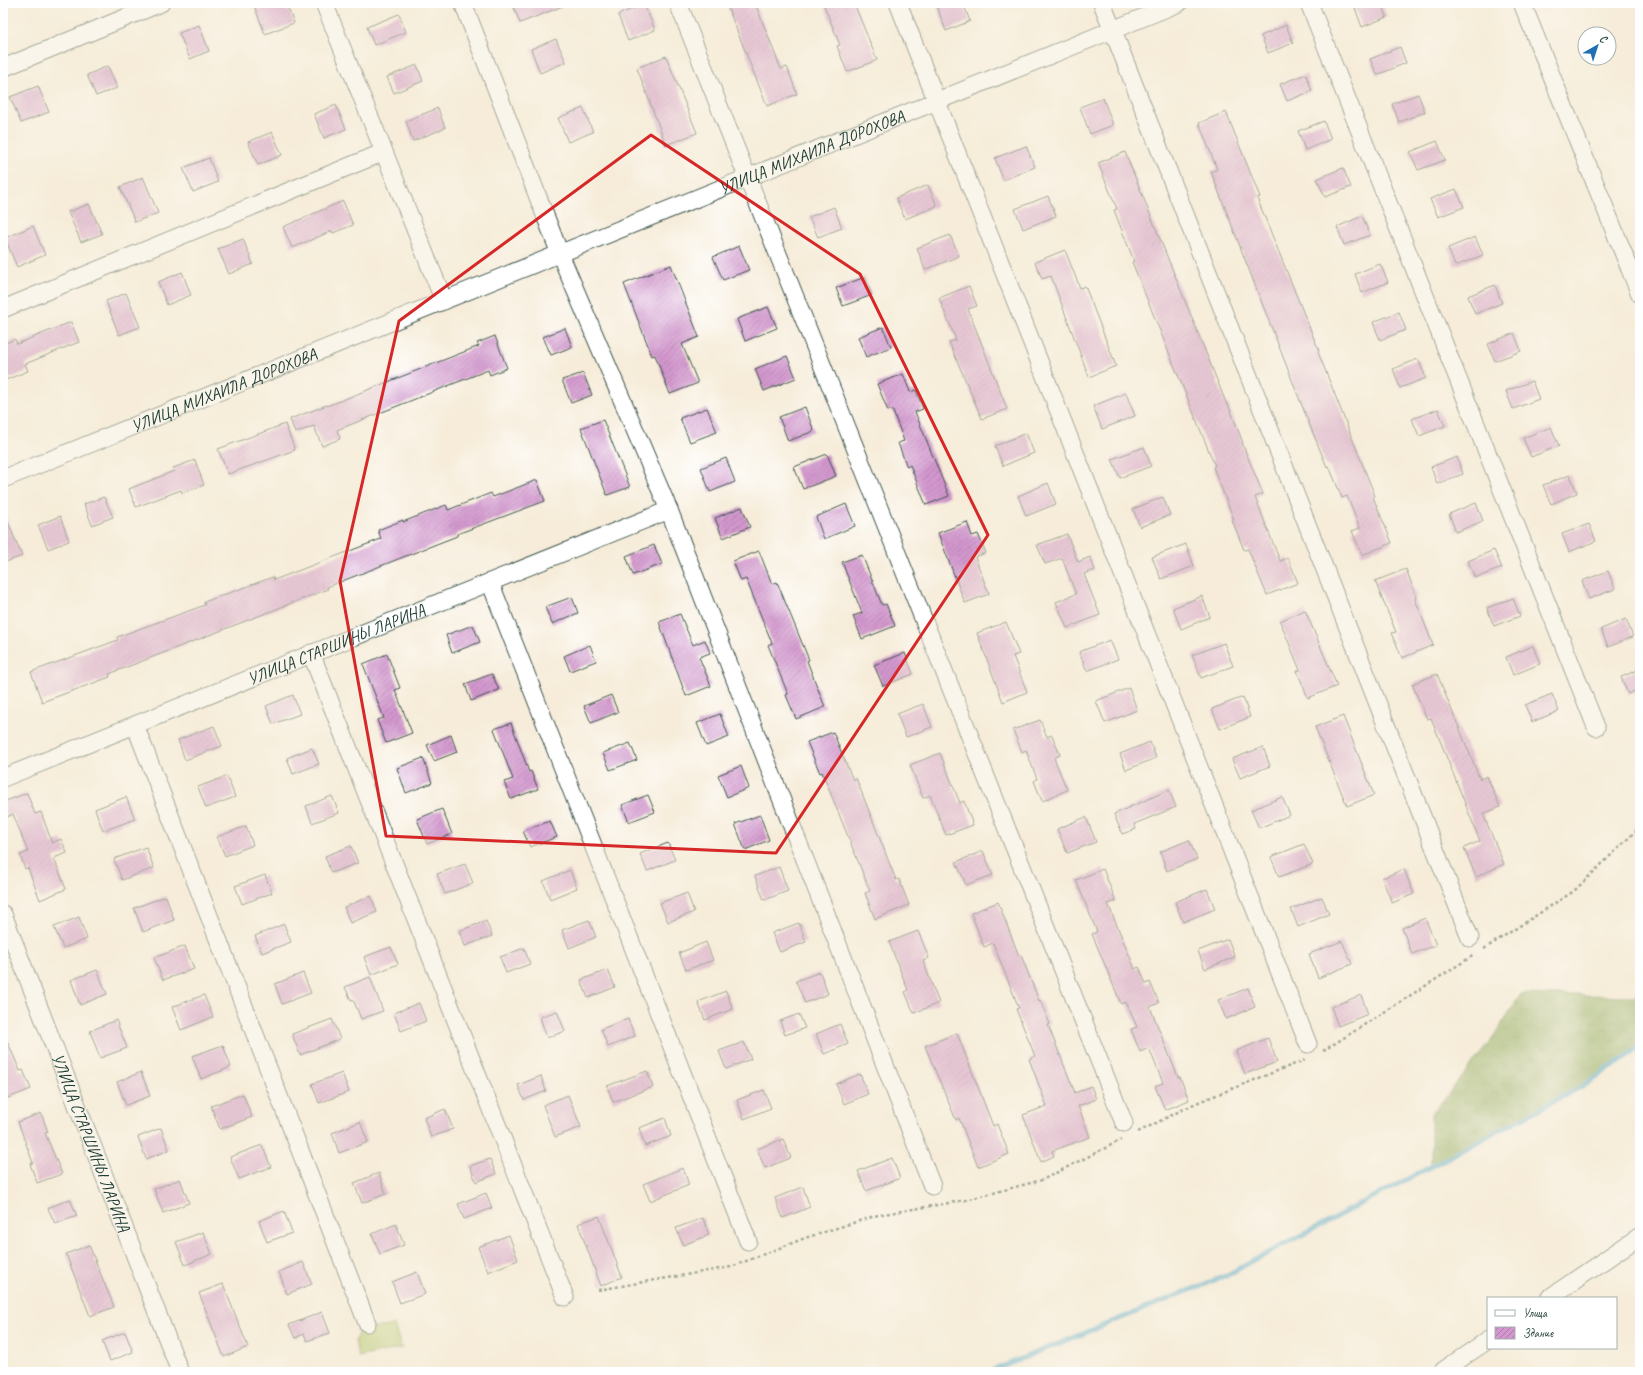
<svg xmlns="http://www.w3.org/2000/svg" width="1643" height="1375" font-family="Caveat,sans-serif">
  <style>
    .forest { fill: url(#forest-crowns); stroke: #56744a }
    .park { fill: #b1c76b; stroke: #688250 }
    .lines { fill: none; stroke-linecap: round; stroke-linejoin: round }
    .stream { stroke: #4fa8cd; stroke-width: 5 }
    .building { fill: url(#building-hatch) }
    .minor-casing { stroke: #3f574d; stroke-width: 19 }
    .path { stroke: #3f574d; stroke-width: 2.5; stroke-dasharray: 3 3; stroke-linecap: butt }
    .minor { stroke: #fff; stroke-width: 17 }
    .marked { fill: none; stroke: #d62828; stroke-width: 3; stroke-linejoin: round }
    .labels { text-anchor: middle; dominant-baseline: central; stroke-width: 3; stroke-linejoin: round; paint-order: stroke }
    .street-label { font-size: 17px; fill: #1f3d34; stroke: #fff }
  </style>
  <defs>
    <pattern id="forest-crowns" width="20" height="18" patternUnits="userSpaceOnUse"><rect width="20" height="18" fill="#8cac5f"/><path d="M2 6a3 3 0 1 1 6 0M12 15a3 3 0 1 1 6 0" fill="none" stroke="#728d4f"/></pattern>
    <pattern id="building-hatch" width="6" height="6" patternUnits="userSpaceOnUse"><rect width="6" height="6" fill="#d397ce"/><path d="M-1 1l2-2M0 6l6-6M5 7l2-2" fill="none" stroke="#ab7ca8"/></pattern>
  </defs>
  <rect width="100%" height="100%" fill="#fff"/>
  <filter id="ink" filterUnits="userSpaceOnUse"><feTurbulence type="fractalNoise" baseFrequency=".025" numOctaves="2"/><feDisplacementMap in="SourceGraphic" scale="8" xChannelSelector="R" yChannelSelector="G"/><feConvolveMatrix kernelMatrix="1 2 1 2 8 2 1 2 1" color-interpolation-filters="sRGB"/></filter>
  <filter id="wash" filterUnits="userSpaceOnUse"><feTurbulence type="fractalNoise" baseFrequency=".012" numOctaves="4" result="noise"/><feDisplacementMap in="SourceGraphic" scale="16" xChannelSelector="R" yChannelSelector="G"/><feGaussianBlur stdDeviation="0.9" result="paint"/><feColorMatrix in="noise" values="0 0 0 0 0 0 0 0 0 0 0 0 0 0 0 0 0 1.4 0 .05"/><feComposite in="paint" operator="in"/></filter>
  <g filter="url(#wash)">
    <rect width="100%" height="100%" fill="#f6ecd9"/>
    <path class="forest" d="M1521,994L1640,996V1047L1588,1083L1431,1166V1115L1489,1043Z"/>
    <path class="park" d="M394,1325L402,1348L358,1357L355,1341L359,1330Z"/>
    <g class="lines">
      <path class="stream" d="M989,1372L1225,1276L1588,1083L1640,1047"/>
    </g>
    <g id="blocks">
      <path class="building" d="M253,3H286L294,23L265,34Z
        M512,3H568V4L520,23Z
        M726,3H755L781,69L787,67L797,94L767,106Z
        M823,3H854L877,60L847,72L837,46L840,45Z
        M948,3H963L970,21L946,31L937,7Z
        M1367,3H1382L1387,17L1362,27L1355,8Z
        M644,4L655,30L628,41L618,15Z
        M399,14L406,32L374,45L367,27Z
        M199,25L209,51L190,59L179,33Z
        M1286,25L1293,43L1268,53L1261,36Z
        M556,39L566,62L540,73L531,49Z
        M1400,47L1406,63L1377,75L1370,59Z
        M666,56L697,133L666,145L637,68Z
        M417,65L423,81L394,93L387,77Z
        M108,66L117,88L96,96L87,75Z
        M1306,74L1312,91L1287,101L1280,84Z
        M38,86L49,112L21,123L10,97Z
        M1418,94L1425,112L1399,122L1392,104Z
        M1103,98L1113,125L1090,134L1080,107Z
        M336,105L346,129L324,138L314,114Z
        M438,108L445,128L413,141L406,121Z
        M583,108L593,132L568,142L558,118Z
        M1226,112L1260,197L1257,198L1319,351L1318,352L1375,496L1373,497L1392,543L1362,555L1352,531L1360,528L1347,496L1342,498L1329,466L1327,467L1306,416L1211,172L1217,169L1199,123Z
        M1324,121L1331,139L1305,150L1298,131Z
        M272,132L282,155L258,165L248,142Z
        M1437,141L1445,160L1418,170L1410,152Z
        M1026,146L1035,167L1003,180L995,158Z
        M1125,152L1227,405L1228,404L1243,443H1242L1263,494L1255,497L1280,561L1288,558L1298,583L1267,595L1248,549L1244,550L1232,520H1234L1213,467L1215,466L1132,262L1134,261L1114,210L1117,209L1098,163Z
        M209,158L218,182L193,192L183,168Z
        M1343,168L1351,187L1325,197L1317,179Z
        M143,177L158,213L135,222L120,187Z
        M928,185L937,206L905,219L896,198Z
        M1456,189L1464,207L1438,217L1430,199Z
        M1048,196L1056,216L1023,229L1015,209Z
        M343,201L353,225L333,233L332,231L292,248L283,227Z
        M89,204L102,234L81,242L68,212Z
        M834,207L842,228L818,237L809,217Z
        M1362,216L1370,235L1344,245L1337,227Z
        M33,226L45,255L17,267L5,238Z
        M950,235L959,256L925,270L917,248Z
        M1475,237L1483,255L1455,266L1448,248Z
        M243,239L253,264L229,274L218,249Z
        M739,246L749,270L723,280L713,257Z
        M1065,250L1080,288L1085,286L1116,366L1089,377L1051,276L1042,279L1035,262Z
        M1380,264L1388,282L1362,293L1355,274Z
        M671,265L699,337L682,344L698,383L670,394L655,355L652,356L624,284Z
        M182,272L191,295L167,305L158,282Z
        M865,277L872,295L843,306L836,288Z
        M1495,285L1502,303L1475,314L1468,296Z
        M969,286L977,306L968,309L1007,409L982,419L949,342L956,340L939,298Z
        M126,293L140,327L119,335L106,301Z
        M768,307L777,328L745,341L737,319Z
        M1399,312L1406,330L1380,340L1373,322Z
        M71,322L79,342L25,364L28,371L3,381V344L15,339L17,344Z
        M883,327L891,347L866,357L858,337Z
        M565,328L572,347L551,355L543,337Z
        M1514,333L1521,351L1495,361L1488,344Z
        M495,336L507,368L490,375L488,370L337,430L340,439L322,446L314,426L295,433L290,419L327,405V406L479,346L477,343Z
        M787,356L796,378L764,391L755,369Z
        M1418,359L1426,378L1400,388L1393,369Z
        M583,373L592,395L571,403L562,380Z
        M903,374L910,392L916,390L923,409L915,412L949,496L926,505L910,465L907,467L898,443L904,441L892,409L888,411L877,384Z
        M1532,381L1539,399L1513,409L1506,391Z
        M1126,393L1135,416L1102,429L1093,406Z
        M805,407L814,431L788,441L779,417Z
        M707,408L717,432L690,442L680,418Z
        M1438,409L1445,426L1419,436L1412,419Z
        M603,420L630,487L607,495L581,428Z
        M285,424L295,450L228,474L218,449Z
        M1551,427L1559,446L1531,457L1523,438Z
        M1026,433L1034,453L1003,466L995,446Z
        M1144,447L1151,466L1120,478L1112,459Z
        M827,454L836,476L803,489L794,467Z
        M1457,457L1463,474L1437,484L1431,467Z
        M726,458L735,482L710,492L701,468Z
        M195,460L204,485L182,493L181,490L136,507L129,489L174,471L173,468Z
        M1570,475L1577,493L1551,504L1543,485Z
        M537,480L545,501L457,534V536L327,587L328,589L109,674L110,677L42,702L31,672L118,640L117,637L205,605L204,602L229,593L273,577L274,580L381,539L378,530L403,520V522L446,505L448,510L491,493L493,497Z
        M1048,483L1056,504L1026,516L1018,496Z
        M104,497L113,517L92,525L84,504Z
        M1163,497L1170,515L1140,527L1133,509Z
        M1476,503L1483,521L1456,532L1449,514Z
        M846,504L855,526L824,539L816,517Z
        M742,507L750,527L723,538L715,518Z
        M3,510L22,556L3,563Z
        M60,516L69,541L48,549L38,525Z
        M967,522L972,536L978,534L986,553L975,557L989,594L965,603L938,533Z
        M1589,524L1596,541L1569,552L1562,534Z
        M1067,534L1078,562L1090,557L1095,570L1084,574L1100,615L1067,628L1056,602L1076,594L1062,558L1045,564L1037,545Z
        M1186,544L1194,566L1161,579L1152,557Z
        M654,545L662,564L633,575L626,556Z
        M1494,550L1502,568L1475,578L1468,561Z
        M759,551L772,584L777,582L809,660L807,661L825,707L796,719L786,695L788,694L768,645L772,643L746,579L741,581L733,561Z
        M862,555L882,605L886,604L895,626L862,639L853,616L862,613L842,562Z
        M1406,569L1417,598L1415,599L1433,645L1402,658L1392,633L1396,632L1375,581Z
        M1608,571L1615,589L1589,599L1582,581Z
        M1202,596L1210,617L1181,629L1173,608Z
        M572,597L578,613L552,624L545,607Z
        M1513,598L1520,616L1494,626L1487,608Z
        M1305,610L1337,686L1308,698L1297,671L1300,670L1280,621Z
        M680,614L693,645L705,640L710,653L699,657L711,686L686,696L659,622Z
        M1626,619L1633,637L1608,647L1601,629Z
        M1006,622L1019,654L1013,656L1027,692L1003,702L977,633Z
        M473,625L480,642L452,653L446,635Z
        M1110,640L1118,659L1087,671L1079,652Z
        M1224,643L1233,666L1201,678L1192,655Z
        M590,645L596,661L570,671L564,656Z
        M1533,646L1540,664L1513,675L1506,657Z
        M905,653L913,674L883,686L874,665Z
        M387,654L400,688L395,690L412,733L386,743L377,720L384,718L363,664Z
        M1640,669V689L1628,694L1621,677Z
        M492,674L499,690L471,701L465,684Z
        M1437,674L1480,779L1487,776L1500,807L1483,814L1504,864L1476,877L1464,848L1480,841L1431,718L1427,719L1412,684Z
        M1129,688L1137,710L1105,723L1096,701Z
        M1552,694L1559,711L1532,722L1525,705Z
        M293,695L300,714L273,724L266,706Z
        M611,695L618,712L591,723L584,706Z
        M1243,697L1250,717L1220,729L1212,709Z
        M923,704L932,727L906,737L897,714Z
        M720,714L729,737L706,746L697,723Z
        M1343,716L1374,795L1347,806L1315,727Z
        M1040,720L1047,737L1052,735L1060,755L1054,758L1067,790L1042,801L1034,781L1037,779L1026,750L1022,752L1013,730Z
        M511,723L529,772L531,771L538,789L511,799L504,782L513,779L494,729Z
        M214,726L222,746L185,760L178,740Z
        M833,732L853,780L856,778L896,880L899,879L909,905L875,919L865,893L870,891L822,772L820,773L807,742Z
        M451,735L457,752L434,761L427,745Z
        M1150,742L1156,758L1126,770L1120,754Z
        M630,743L637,760L610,770L603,753Z
        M1263,747L1270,766L1240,778L1232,759Z
        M312,748L319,764L293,774L287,758Z
        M940,753L960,803L964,801L973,825L946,835L930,795L923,798L910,765Z
        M423,758L432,783L406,793L397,768Z
        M741,766L749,788L727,797L718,775Z
        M227,776L235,797L206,808L198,787Z
        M1169,790L1176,807L1134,824L1136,829L1122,834L1114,814Z
        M27,793L35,814L41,812L52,843L61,839L67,853L54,858L66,889L40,900L28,868L25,869L20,855L28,852L13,814L7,817L3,806V802Z
        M648,795L655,812L629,822L622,805Z
        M332,796L339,813L312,823L306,806Z
        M126,797L135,819L103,831L95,809Z
        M1282,797L1290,815L1259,828L1251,810Z
        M442,809L452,834L427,844L417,819Z
        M760,815L769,840L745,850L735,824Z
        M1086,817L1096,842L1067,853L1057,829Z
        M550,821L557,837L530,847L523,831Z
        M246,826L253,845L225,856L217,837Z
        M1189,840L1197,859L1167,871L1160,852Z
        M668,843L675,860L647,871L640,854Z
        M1304,844L1313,864L1279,877L1271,857Z
        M351,846L358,863L331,873L325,856Z
        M146,847L154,868L122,880L114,859Z
        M983,851L993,875L966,885L956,862Z
        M465,864L473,883L445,894L437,874Z
        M779,867L788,891L764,900L755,876Z
        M1103,869L1116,901L1108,904L1135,969L1139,967L1146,984L1150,982L1159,1003L1150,1007L1178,1077H1180L1189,1100L1165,1110L1155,1086L1163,1083L1149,1048L1140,1052L1131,1029L1137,1027L1126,1002L1121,1004L1107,970L1092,934L1097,932L1076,880Z
        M1404,869L1414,894L1392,903L1382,878Z
        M570,870L577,888L550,899L543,881Z
        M265,875L272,893L242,904L235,886Z
        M1207,889L1215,909L1183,922L1175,902Z
        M687,893L694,912L668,922L660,903Z
        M166,896L174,920L143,932L134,908Z
        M371,896L377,912L350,923L344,907Z
        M1322,897L1329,914L1298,927L1291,909Z
        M998,902L1019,956L1021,955L1039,1001L1040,1000L1050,1024L1048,1025L1075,1093L1091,1086L1096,1099L1078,1106L1090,1137L1052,1151L1054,1156L1041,1162L1023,1115L1047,1106L1029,1059L1035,1056L1016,1009L1019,1008L993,943L984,947L971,913Z
        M79,917L87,939L63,948L54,927Z
        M1425,918L1436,945L1412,954L1402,928Z
        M589,920L596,937L569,948L562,930Z
        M486,921L492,936L465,946L459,931Z
        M799,923L806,942L780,952L772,933Z
        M284,924L291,942L262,953L255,936Z
        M918,931L929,958L923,961L939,1003L914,1013L905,992L908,990L889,942Z
        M1228,939L1235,957L1205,969L1198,951Z
        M1342,941L1352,964L1318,978L1309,954Z
        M706,942L713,960L686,970L679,953Z
        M185,946L194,969L163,980L154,958Z
        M391,947L398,964L371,975L364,957Z
        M524,948L530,964L506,973L500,957Z
        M97,970L107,994L80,1005L71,980Z
        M608,970L615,987L588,998L581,980Z
        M820,972L828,994L805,1003L796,981Z
        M303,973L311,993L282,1004L275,984Z
        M370,977L383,1011L361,1019L353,999L351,1000L345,987Z
        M1248,988L1255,1007L1226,1019L1218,1000Z
        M726,991L733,1009L705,1020L698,1002Z
        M204,995L213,1017L181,1030L172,1007Z
        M1361,995L1368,1014L1338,1026L1331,1007Z
        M419,1003L426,1021L401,1031L394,1013Z
        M557,1011L565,1031L547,1038L540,1017Z
        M799,1014L805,1028L785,1035L780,1021Z
        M332,1019L340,1039L300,1055L292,1034Z
        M628,1019L635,1036L608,1047L601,1029Z
        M116,1020L127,1048L100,1058L90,1031Z
        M840,1024L848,1044L824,1054L816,1034Z
        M3,1031L20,1071L23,1070L31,1089L8,1098L3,1085Z
        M957,1033L993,1126L997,1124L1009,1154L978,1167L959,1118L956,1120L925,1046Z
        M1268,1038L1277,1062L1245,1074L1236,1051Z
        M744,1042L751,1059L726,1069L719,1051Z
        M223,1045L231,1067L201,1079L192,1056Z
        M647,1071L653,1087L613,1102L607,1086Z
        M141,1072L150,1096L126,1105L117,1082Z
        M342,1073L349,1092L319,1103L312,1084Z
        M860,1074L868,1094L844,1104L836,1084Z
        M541,1076L546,1091L524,1100L518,1085Z
        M764,1090L771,1108L744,1119L737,1100Z
        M243,1094L252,1117L220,1129L211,1106Z
        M568,1095L581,1127L555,1137L543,1105Z
        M445,1109L453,1129L431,1137L424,1118Z
        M41,1113L48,1132L45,1133L62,1174L37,1183L30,1164L33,1163L18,1122Z
        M665,1118L671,1136L645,1146L639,1128Z
        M360,1122L368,1142L339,1153L332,1133Z
        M161,1128L169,1150L146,1159L138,1137Z
        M783,1139L791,1158L765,1168L757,1149Z
        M262,1145L271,1167L239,1179L230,1157Z
        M892,1158L900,1178L866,1191L858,1171Z
        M490,1159L496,1174L476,1182L470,1166Z
        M683,1168L689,1185L650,1201L643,1184Z
        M379,1173L386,1194L362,1203L354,1183Z
        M180,1179L189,1203L163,1213L154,1189Z
        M803,1187L810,1207L783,1218L775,1198Z
        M486,1193L492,1208L464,1219L458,1204Z
        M70,1199L77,1216L55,1224L48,1208Z
        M284,1211L292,1233L267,1242L259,1221Z
        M599,1216L622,1277L601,1286L578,1224Z
        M703,1218L709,1235L683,1245L676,1228Z
        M396,1224L404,1245L380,1254L372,1234Z
        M203,1232L212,1254L185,1265L176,1242Z
        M509,1235L518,1260L488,1272L478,1247Z
        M89,1245L114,1307L90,1316L66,1254Z
        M303,1262L312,1284L287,1294L279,1272Z
        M417,1272L425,1294L400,1303L392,1282Z
        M223,1284L248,1347L224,1357L199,1293Z
        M322,1312L330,1333L307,1341L304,1334L295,1338L289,1325Z
        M125,1332L133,1352L110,1361L102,1341Z"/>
    </g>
  </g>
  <g filter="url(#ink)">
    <use href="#blocks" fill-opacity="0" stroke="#3f574d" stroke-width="1"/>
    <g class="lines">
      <defs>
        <g id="minor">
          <path d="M324,3L444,301"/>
          <path d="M463,3L560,254L669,510L932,1186"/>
          <path d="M678,3L1124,1123"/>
          <path d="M898,3L1308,1044"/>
          <path d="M1102,3L1470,938"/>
          <path d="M1309,3L1596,727"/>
          <path d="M1522,3L1640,294"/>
          <path d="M3,68L161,3"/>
          <path d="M3,309L384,152"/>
          <path id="s1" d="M3,479L1179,3"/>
          <path d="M490,582L748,1241"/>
          <path d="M311,653L565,1297"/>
          <path d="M135,725L367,1323"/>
          <path id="s2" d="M3,778L669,510"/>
          <path id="s3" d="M3,914L180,1372"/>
          <path d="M1549,1298L1640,1236"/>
          <path d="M1441,1372L1488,1340"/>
        </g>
      </defs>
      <use href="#minor" class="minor-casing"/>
      <path class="path" d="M1484,949L1574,891L1640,827
        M1323,1051L1474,955
        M1138,1132L1196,1103L1305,1060
        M598,1290L731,1267L805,1238L878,1215L966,1200L1042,1180L1121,1140"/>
      <use href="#minor" class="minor"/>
    </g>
  </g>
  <path d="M0 0H1643V1375H0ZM651,135L860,274L988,535L776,853L386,836L340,581L399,321Z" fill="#f6ecd9" fill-opacity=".55" fill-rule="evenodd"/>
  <path class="marked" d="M651,135L860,274L988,535L776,853L386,836L340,581L399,321Z"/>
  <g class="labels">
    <g class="street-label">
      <text stroke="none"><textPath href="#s1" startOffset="872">УЛИЦА МИХАИЛА ДОРОХОВА</textPath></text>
      <text stroke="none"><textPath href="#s1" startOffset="238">УЛИЦА МИХАИЛА ДОРОХОВА</textPath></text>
      <text stroke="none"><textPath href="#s2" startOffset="359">УЛИЦА СТАРШИНЫ ЛАРИНА</textPath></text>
      <text stroke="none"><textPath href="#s3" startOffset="245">УЛИЦА СТАРШИНЫ ЛАРИНА</textPath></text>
    </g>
  </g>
  <rect width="1643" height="1375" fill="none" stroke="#fff" stroke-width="16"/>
  <rect x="1487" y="1297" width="130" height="52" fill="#ffffff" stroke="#a5b1ae"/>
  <rect x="1495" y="1310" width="20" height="6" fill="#ffffff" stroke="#a5b1ae"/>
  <text x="1523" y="1317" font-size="12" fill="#1f3d34">Улица</text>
  <rect x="1495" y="1327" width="20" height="12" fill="url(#building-hatch)" stroke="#a5b1ae"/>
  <text x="1523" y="1337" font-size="12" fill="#1f3d34">Здание</text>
  <g transform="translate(1597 46) rotate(39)"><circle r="19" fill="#ffffff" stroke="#a5b1ae"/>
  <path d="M0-3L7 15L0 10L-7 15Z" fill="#1f6fb2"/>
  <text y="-6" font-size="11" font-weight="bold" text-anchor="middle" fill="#1f3d34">С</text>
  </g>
</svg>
